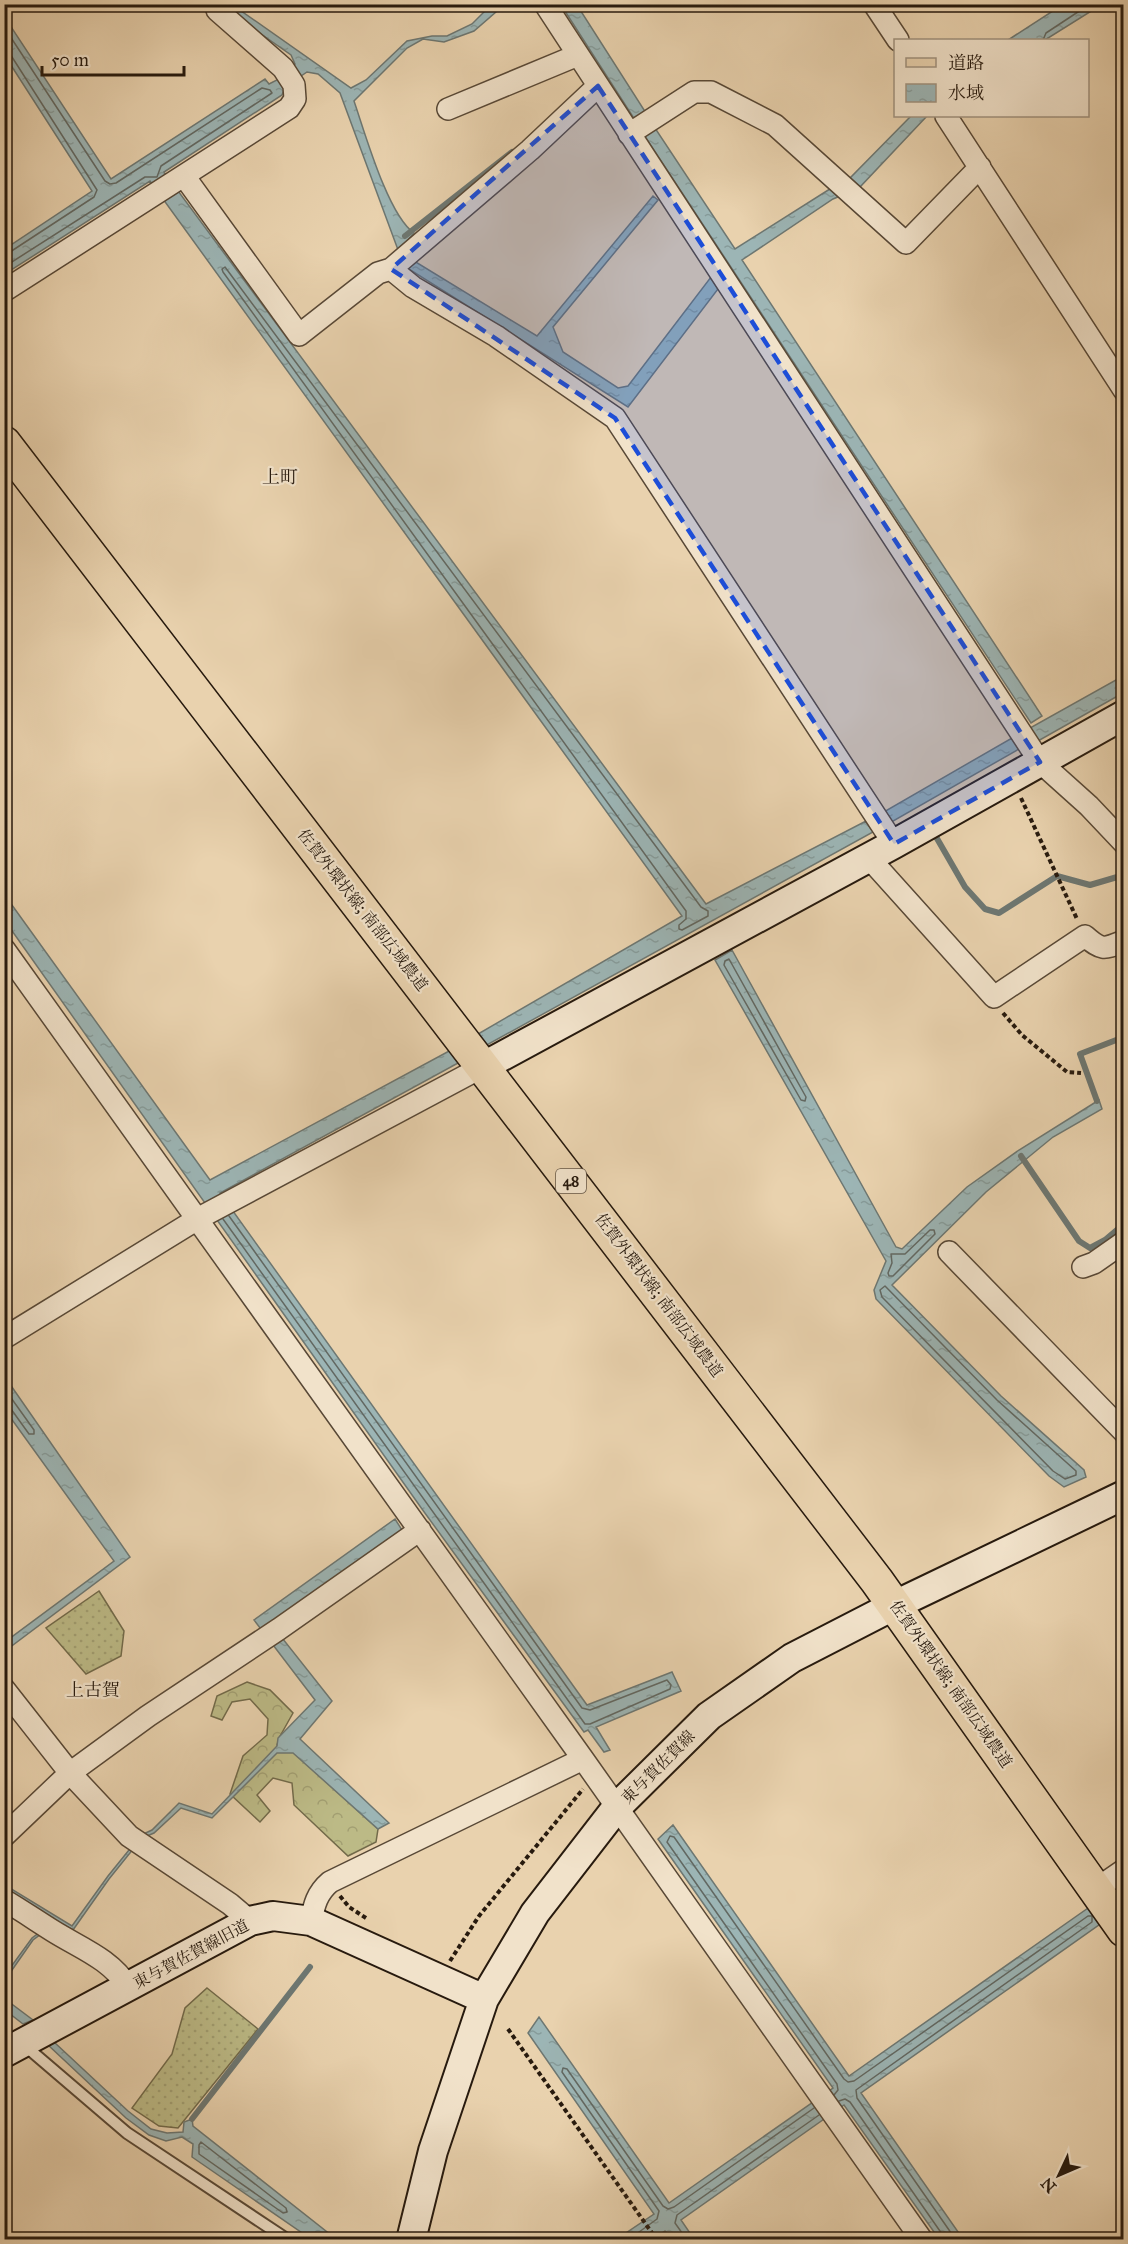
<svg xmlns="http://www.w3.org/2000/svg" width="1128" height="2244" font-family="'IM FELL Great Primer','Noto Serif JP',serif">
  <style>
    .grass { fill: url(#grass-dots); stroke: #726a4a; stroke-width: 1.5 }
    .forest { fill: url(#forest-crowns); stroke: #726a4a; stroke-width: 1.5 }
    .water { fill: url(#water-ripples); stroke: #6d7772; stroke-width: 1.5 }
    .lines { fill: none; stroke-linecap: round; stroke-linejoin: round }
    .shore { stroke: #626862; stroke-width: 1.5 }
    .stream { stroke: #6d7772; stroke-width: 6 }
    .lane-casing { stroke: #584836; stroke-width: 14 }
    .street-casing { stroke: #584836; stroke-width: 24 }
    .secondary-casing { stroke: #271a0e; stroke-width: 32 }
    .primary-casing { stroke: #271a0e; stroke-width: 36 }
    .path { stroke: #271a0e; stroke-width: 4; stroke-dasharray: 4.5 3; stroke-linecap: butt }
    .lane { stroke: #f1e2ca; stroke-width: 10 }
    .street { stroke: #f1e2ca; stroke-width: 21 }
    .secondary { stroke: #f1e2ca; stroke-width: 28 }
    .primary { stroke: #e9d2ae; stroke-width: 33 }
    .marked { fill: #1d4ed8; fill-opacity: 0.2; stroke: #1d4ed8; stroke-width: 4.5; stroke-dasharray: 12 8; stroke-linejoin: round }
    .labels { text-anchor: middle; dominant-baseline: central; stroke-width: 4.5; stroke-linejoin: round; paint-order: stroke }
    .shield { fill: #f1e2ca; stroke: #645646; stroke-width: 1.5 }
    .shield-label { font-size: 15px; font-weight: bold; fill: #271a0e }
    .street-label { font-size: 16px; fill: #271a0e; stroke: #f1e2ca }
    .neighbourhood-label { font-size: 18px; fill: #271a0e; stroke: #f1e2ca }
  </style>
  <defs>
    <pattern id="grass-dots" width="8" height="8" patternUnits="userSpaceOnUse" patternTransform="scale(1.5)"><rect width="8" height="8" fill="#bcba86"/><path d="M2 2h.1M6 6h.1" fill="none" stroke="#a29f72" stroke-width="1.8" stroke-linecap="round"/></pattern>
    <pattern id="forest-crowns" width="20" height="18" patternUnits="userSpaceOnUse" patternTransform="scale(1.5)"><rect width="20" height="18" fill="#bcba86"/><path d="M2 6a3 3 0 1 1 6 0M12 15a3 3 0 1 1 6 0" fill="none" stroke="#a29f72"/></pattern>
    <pattern id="water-ripples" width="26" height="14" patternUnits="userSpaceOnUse" patternTransform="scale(1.5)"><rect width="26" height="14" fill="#9cb5b5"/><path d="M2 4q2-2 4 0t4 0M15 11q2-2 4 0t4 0" fill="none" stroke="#869b9a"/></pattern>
  </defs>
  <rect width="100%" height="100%" fill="#e9d2ae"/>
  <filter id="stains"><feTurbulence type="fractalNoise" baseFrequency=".00333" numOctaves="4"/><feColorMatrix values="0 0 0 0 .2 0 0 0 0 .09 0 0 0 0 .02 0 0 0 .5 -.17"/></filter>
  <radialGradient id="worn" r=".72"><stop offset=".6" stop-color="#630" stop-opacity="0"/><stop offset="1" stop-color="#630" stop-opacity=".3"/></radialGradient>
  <path class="grass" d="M99,1591L124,1631L121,1656L86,1674L46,1628Z
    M207,1988L258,2029L178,2128L159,2126L132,2108L172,2054L185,2008Z"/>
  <path class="forest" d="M247,1682L270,1690L293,1713L279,1738L277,1745L293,1752L378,1829L376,1842L348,1856L294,1805L292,1783L273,1778L257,1795L270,1811L260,1822L230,1794L243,1756L267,1735L268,1719L250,1699L232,1702L222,1720L211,1716L217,1696Z"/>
  <path class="water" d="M228,5H237V8L351,88L366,80L407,41L432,36H447L472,24L491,5H504L474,31L444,42L423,39L407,48L354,101C365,133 388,215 414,233L407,241L414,261L537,336L653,196L658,200L553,327L563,352L618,388L628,386L711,277L718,289L628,407L404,266L340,93L318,74L307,72L285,87L282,95L164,172L706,904L866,821L873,832L485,1046L478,1034L682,916L150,181L5,274V249L92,191L5,56L4,16L111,179L265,79L269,84L279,79L295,64L291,55L228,11Z
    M561,5H577L646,113L635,120Z
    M1062,5H1101L1045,40H1008Z
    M911,116H927L859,188L833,199L742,260L1042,716L1031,723L644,135L655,128L735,249L833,187L847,181Z
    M1123,676V693L1038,741L1030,728Z
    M1012,738L1019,749L888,824L882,813Z
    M4,894L210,1180L451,1050L460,1062L220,1193L587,1705L672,1672L681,1691L596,1727L610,1750L604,1752L588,1730L584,1732L422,1509L5,921Z
    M732,950L896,1247L902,1249L967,1187L1019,1150L1099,1100L1102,1109L1053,1137L986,1192L892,1285L1001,1396L1084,1470L1086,1477L1064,1487L1049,1476L876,1299L874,1290L886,1261L715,960Z
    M5,1377L130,1557L5,1651V1642L114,1561L5,1410Z
    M395,1519L402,1530L271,1624L332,1701L300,1739L389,1823L378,1829L293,1753H277L212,1818L181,1808L154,1833L142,1838L109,1879L73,1930L58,1922L33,1940L5,1980V1975L32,1938L55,1921L5,1889V1885L72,1926L108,1876L141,1835L152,1830L179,1803L212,1814L277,1746L278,1738L315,1700L254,1620Z
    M673,1825L849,2076L1091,1906L1103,1922L861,2093L963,2239H939L844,2105L681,2220L694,2239H672L665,2231L653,2239H617L654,2214L528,2033L539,2017L669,2203L833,2088L658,1839Z
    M4,1999H5L33,2020L23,2024L5,2010Z
    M54,2042L128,2111L151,2129L167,2133L183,2132L184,2122L192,2119L193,2126L336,2239H311L192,2157L193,2144L182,2137L166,2141L149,2135L126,2118L48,2045Z"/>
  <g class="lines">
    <path class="shore" d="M4,27L105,181L110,184L116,183L262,88L270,90L272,93L161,166L157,177H145L4,267
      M1043,40L1046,33L1090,4
      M4,53L12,57L97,190L94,197L10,252L4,253
      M225,267L701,907L708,911V916L682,930L679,929V925L686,919V911L223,272L222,269Z
      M729,959L806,1097L805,1101L801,1100L724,965L725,961Z
      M223,1219L585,1724H590L670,1689L671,1685L667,1680L590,1710L582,1708L229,1216
      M930,1230H934L935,1234L893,1276H889L888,1273L892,1263L891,1254H905Z
      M885,1286L997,1400L1076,1471V1475L1065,1479L1053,1471L882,1297L880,1290Z
      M4,1388L34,1430V1434H29L11,1409L4,1407
      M834,2095L838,2090L837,2084L667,1842L670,1836L674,1837L844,2079L848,2082L854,2081L1088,1916H1092V1922L856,2090L857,2098L956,2240
      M839,2101L845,2099L850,2102L942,2234L943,2240
      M201,2142L286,2208L287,2212L283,2213L199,2154V2145Z
      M628,2240L657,2219L659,2211L562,2072L563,2068L567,2069L663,2206L668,2209L674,2207L814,2108
      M687,2240L675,2223L677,2215L819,2115"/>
    <path class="stream" d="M405,236L512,152
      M935,835L965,887L985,909L999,913L1057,876L1090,885L1124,875
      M1097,1101L1080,1054L1124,1037
      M1021,1156L1079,1241L1090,1248L1105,1240L1124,1224
      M192,2119L310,1967"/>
    <defs>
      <path id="lane" d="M23,2044L127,2133L288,2240"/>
      <path id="street" d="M545,4L1040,762L1089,806L1124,843
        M874,4L898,40
        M448,109L578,55
        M946,116L1124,390
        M629,134L694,92H711L775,125L906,243L980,167
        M184,176L299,335L378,273L391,269L413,287L496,336L615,418L894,844
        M391,269L530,150L598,86
        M4,291L289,108L295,99L294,85L283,68L217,10L216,4
        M869,858L994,997L1085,936C1102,951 1104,949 1124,941
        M4,949L583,1759L922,2240
        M949,1252L1124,1432
        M1083,1267L1094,1263L1124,1242
        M4,1338L199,1218L484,1066
        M4,1689L70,1773L129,1836L230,1904L250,1921
        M4,1836L70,1773L148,1716L279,1629L420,1530
        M1095,1890L1124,1870
        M4,1900C21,1910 37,1921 53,1931C80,1948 111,1959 128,1987
        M311,1921C314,1905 317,1893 330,1882L583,1759"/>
      <path id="secondary" d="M484,1066L894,844L1124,715
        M4,2053L250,1921L273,1916L311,1921L484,1999
        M411,2240L433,2151L484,1999L535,1913L617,1807L709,1716L792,1658L895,1605L1124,1495"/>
      <path id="primary" d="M4,443L877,1581L1124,1930"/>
    </defs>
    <use href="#lane" class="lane-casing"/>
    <use href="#street" class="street-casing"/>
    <use href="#secondary" class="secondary-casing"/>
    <use href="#primary" class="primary-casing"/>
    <path class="path" d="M1021,798L1077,919
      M1003,1013L1022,1035L1067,1072L1081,1073
      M340,1896L349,1907L366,1918
      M450,1961L479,1916L583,1789
      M508,2029L657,2240"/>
    <use href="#lane" class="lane"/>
    <use href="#street" class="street"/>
    <use href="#secondary" class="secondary"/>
    <use href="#primary" class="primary"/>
  </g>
  <path class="marked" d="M598,86L1040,762L894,844L615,418L391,269Z"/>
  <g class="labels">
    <rect class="shield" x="556" y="1169" width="30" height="24" rx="4.5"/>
    <g class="shield-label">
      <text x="571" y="1181">48</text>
    </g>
    <g class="street-label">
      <text transform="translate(363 910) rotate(52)">佐賀外環状線; 南部広域農道</text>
      <text transform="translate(659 1295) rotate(53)">佐賀外環状線; 南部広域農道</text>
      <text transform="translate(951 1684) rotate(55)">佐賀外環状線; 南部広域農道</text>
      <text transform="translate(658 1767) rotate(-45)">東与賀佐賀線</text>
      <text transform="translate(191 1954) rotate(-28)">東与賀佐賀線旧道</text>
    </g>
    <g class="neighbourhood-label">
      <text x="280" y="477">上町</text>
      <text x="93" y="1690">上古賀</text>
    </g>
  </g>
  <rect width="1128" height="2244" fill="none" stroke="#e9d2ae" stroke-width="24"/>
  <rect x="6" y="6" width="1116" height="2232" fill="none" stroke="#271a0e" stroke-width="3"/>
  <rect x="12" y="12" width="1104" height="2220" fill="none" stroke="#271a0e" stroke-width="1.5"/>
  <rect x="894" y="39" width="195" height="78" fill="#f1e2ca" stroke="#a0927f" stroke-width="1.5"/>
  <rect x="906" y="58" width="30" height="9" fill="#e9d2ae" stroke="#a0927f" stroke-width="1.5"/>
  <text x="948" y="69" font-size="18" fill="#271a0e">道路</text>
  <rect x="906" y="84" width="30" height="18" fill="url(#water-ripples)" stroke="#a0927f" stroke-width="1.5"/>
  <text x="948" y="99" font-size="18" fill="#271a0e">水域</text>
  <g transform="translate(1059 2175) rotate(226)" stroke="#f1e2ca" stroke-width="4.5" paint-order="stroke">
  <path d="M0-4.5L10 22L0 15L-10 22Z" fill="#271a0e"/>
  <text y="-9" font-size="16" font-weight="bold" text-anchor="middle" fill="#271a0e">N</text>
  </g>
  <path d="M42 66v9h142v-9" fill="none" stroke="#271a0e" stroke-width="3"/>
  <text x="51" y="66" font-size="18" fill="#271a0e" stroke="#f1e2ca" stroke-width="4.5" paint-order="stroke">50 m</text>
  <rect width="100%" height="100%" filter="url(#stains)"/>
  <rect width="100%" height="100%" fill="url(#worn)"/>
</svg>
